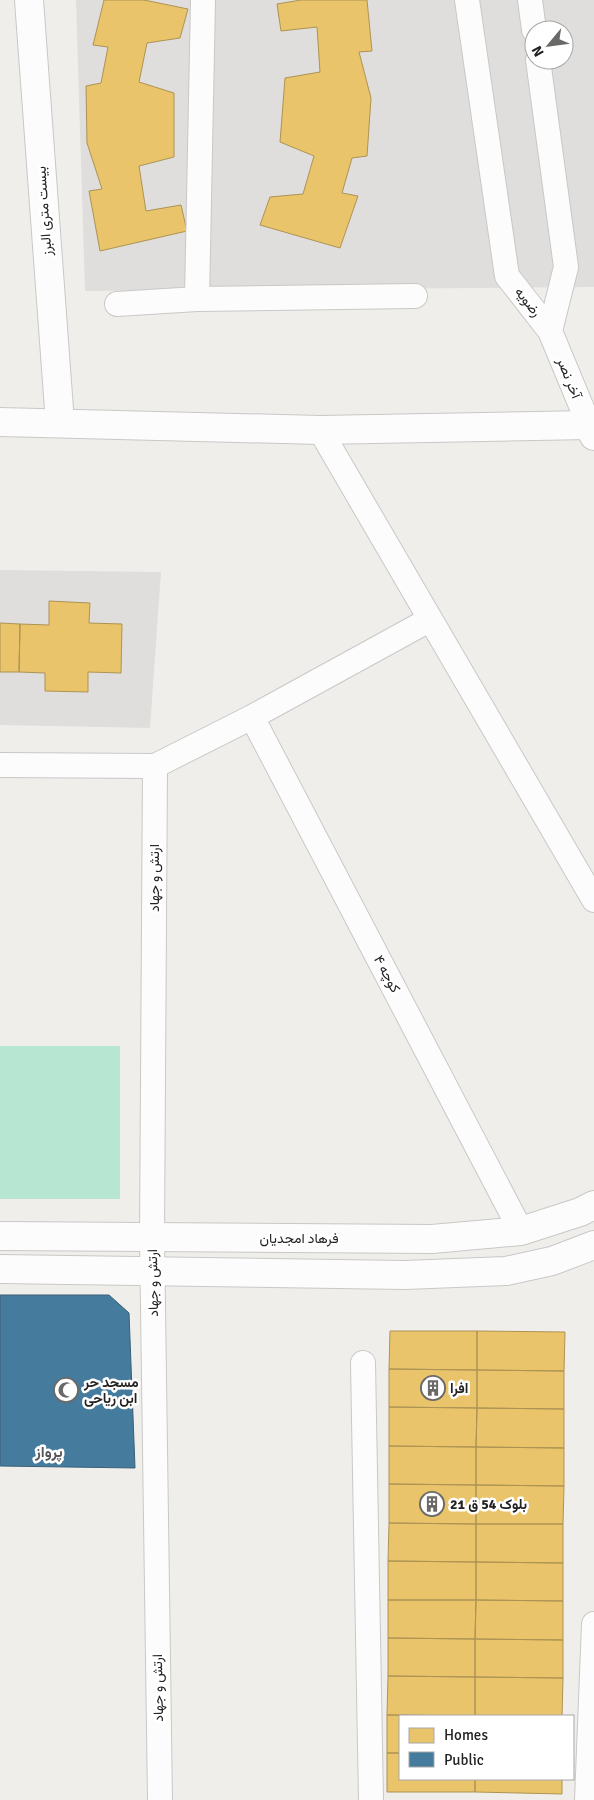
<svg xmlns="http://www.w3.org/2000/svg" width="594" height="1800" font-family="Signika,Vazirmatn,sans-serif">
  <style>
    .residential { fill: #dfdedc; fill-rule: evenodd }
    .pitch { fill: #b7e6d2 }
    .homes { fill: #e9c46a; stroke: #ad9354 }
    .public { fill: #457b9d; stroke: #3a6078 }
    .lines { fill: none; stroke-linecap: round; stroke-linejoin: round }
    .minor-casing { stroke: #c9c8c7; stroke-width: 26 }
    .tertiary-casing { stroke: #c9c8c7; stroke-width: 30 }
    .minor { stroke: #fdfcfc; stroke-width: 24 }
    .tertiary { stroke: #fdfcfc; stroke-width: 28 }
    .labels { text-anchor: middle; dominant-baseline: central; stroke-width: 5; stroke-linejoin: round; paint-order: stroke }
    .street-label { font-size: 14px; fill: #222; stroke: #fff }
    .poi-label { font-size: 14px; font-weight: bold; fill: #222; stroke: #fff; text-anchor: start }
    .neighbourhood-label { font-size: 15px; font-weight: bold; fill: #555; stroke: #fff }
  </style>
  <rect width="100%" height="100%" fill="#f0eeeb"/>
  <path class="residential" d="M76,0H594V287L85,291ZM534,30H564V60H534Z
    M0,570L161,572L150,728L0,725Z"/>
  <path class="pitch" d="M0,1046H120V1199H0Z"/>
  <path class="homes" d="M104,0H144L188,9L180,38L147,43L139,82L174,93V157L139,166L146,211L181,205L187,231L100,251L89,191L102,189L87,143L86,86L101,83L108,47L93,45Z
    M301,0H367L372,51L359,52L371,98L367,156L352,158L342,193L358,196L340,248L260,225L270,197L303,194L314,156L280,142L285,78L320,72L317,27L281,31L277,4Z
    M49,601L90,603L89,623L122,624L121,673L88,672V692L45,691V673L19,672L20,624L49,625Z
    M0,623L20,624L19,672H0Z
    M390,1331H477V1370L389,1369Z
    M477,1331L565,1332L564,1371L477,1370Z
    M389,1369L477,1370V1408L389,1407Z
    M477,1370L564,1371V1409L477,1408Z
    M389,1407L477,1408L476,1447L389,1446Z
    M477,1408L564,1409V1448L476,1447Z
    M389,1446L476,1447V1485L389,1484Z
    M476,1447L564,1448V1486L476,1485Z
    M389,1484L476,1485V1524L389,1523Z
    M476,1485L564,1486L563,1524H476Z
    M389,1523L476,1524V1562L388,1561Z
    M476,1524H563V1563L476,1562Z
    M388,1561L476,1562V1600H388Z
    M476,1562L563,1563V1601L476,1600Z
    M388,1600H476L475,1639L388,1638Z
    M476,1600L563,1601V1640L475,1639Z
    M388,1638L475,1639V1677L388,1676Z
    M475,1639L563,1640V1678L475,1677Z
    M388,1676L475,1677V1716L387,1715Z
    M475,1677L563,1678L562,1716H475Z
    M387,1715L475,1716H400V1753H387Z
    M387,1753H400V1779H475V1792H387Z
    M475,1779H562V1794L475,1792Z"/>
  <path class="public" d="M0,1295H109L129,1313L135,1468L0,1466Z"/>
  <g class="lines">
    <defs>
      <path id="minor" d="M467,0L507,276L550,331L589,425
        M530,0L534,30
        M538,60L566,267L550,331
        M197,299L203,0
        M117,304L197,299L415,296
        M320,430L594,900
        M252,717L521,1231
        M0,765L155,766L252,717L429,620
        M155,766L152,1237L160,1800
        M363,1363L371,1800
        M587,1800L594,1624"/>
      <path id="tertiary" d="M29,0L60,423
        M0,422L320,430L589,425L594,436
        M0,1236L432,1239L521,1231L580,1212L594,1205
        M0,1269L405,1275L506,1271L552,1261L594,1245"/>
    </defs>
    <use href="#minor" class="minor-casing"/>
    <use href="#tertiary" class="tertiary-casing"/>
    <use href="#minor" class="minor"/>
    <use href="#tertiary" class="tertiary"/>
  </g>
  <defs>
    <symbol id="building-ring" viewBox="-11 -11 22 22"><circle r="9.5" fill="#fff" stroke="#6a6968" stroke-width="1.5"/><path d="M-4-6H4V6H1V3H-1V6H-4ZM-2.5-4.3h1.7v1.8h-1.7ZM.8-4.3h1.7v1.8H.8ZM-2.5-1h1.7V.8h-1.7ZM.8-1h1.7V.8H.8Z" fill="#6a6968"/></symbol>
    <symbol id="mosque-ring" viewBox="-11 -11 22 22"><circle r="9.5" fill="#fff" stroke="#6a6968" stroke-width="1.5"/><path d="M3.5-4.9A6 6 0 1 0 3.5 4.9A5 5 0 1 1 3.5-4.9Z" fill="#6a6968"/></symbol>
  </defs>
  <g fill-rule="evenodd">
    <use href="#building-ring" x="419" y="1374" width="28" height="28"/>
    <use href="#mosque-ring" x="52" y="1376" width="28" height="28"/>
    <use href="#building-ring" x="418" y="1490" width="28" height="28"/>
  </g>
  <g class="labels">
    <g class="street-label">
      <text transform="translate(44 211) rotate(-94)">بیست متری البرز</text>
      <text transform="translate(528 302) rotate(52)">رضویه</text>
      <text transform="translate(569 378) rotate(68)">آخر نصر</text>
      <text transform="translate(154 878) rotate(-90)">ارتش و جهاد</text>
      <text transform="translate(387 974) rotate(62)">کوچه ۴</text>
      <text x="299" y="1238">فرهاد امجدیان</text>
      <text transform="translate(153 1283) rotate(-91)">ارتش و جهاد</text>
      <text transform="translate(158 1688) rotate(-91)">ارتش و جهاد</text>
    </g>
    <g class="poi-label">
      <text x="84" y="1382">مسجد حر<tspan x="84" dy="16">ابن ریاحی</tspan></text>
      <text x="450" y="1388">افرا</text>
      <text x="450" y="1504">بلوک 54 ق 21</text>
    </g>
    <g class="neighbourhood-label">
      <text x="49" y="1452">پرواز</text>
    </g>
  </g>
  <rect x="399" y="1715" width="175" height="65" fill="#ffffff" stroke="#a7a7a7"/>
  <rect x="409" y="1728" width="25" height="15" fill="#e9c46a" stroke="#a7a7a7"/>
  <text x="444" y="1740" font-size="15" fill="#222222">Homes</text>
  <rect x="409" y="1752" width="25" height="15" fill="#457b9d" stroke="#a7a7a7"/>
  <text x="444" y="1765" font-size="15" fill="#222222">Public</text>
  <g transform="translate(549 45) rotate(241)"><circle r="24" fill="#ffffff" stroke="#a7a7a7"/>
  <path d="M0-4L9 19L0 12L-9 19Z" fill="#6a6968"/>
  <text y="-8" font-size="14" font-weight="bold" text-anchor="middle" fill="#222222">N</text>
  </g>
</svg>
